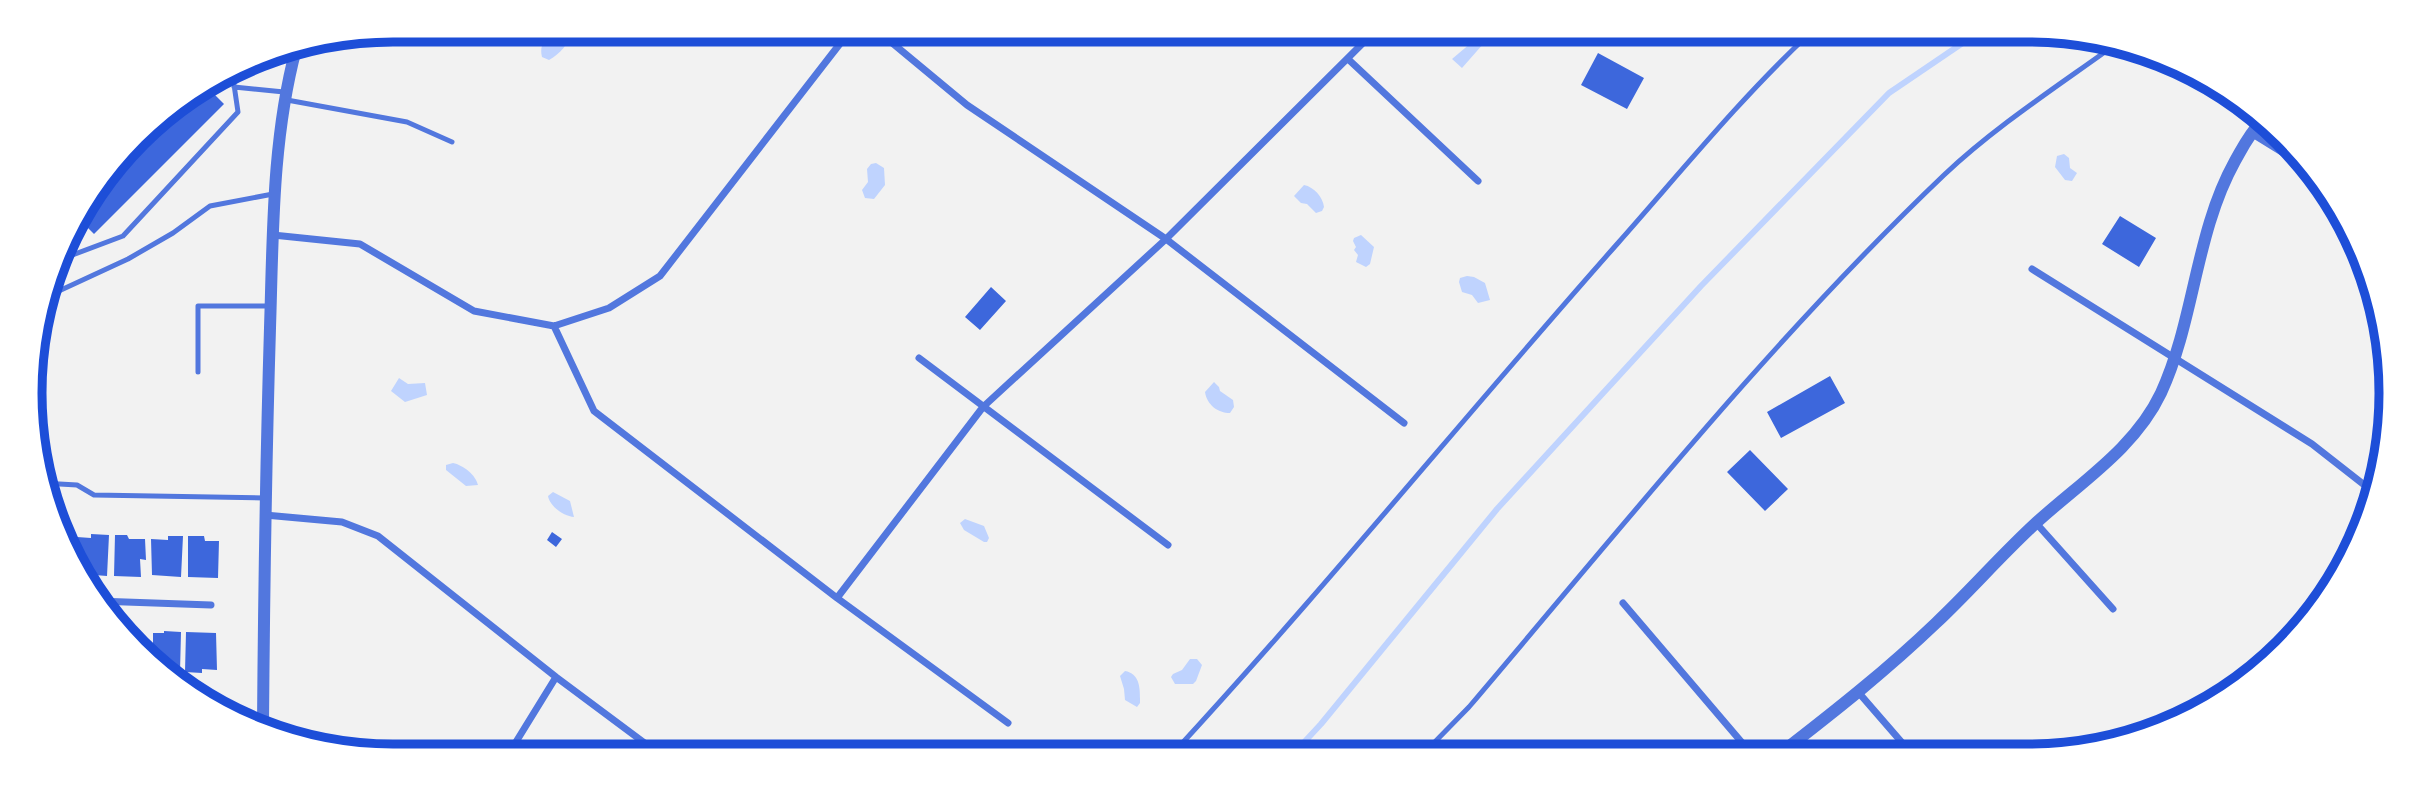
<svg xmlns="http://www.w3.org/2000/svg" width="2421" height="786" font-family="'Zilla Slab',serif">
  <style>
    .water { fill: #bfd3fe }
    .lines { fill: none; stroke-linecap: round; stroke-linejoin: round }
    .stream { stroke: #bfd3fe; stroke-width: 6 }
    .building { fill: #3d67dc }
    .service { stroke: #5277de; stroke-width: 5 }
    .minor { stroke: #5277de; stroke-width: 7 }
    .tertiary { stroke: #5277de; stroke-width: 12 }
    .rim { fill: none; stroke: #1d4ed8; stroke-width: 9 }
  </style>
  <rect width="100%" height="100%" fill="#f2f2f2"/>
  <path class="water" d="M571,30C570,43 560,54 549,60L542,57C539,46 545,38 553,31Z
    M1478,37L1484,43L1462,68L1452,59Z
    M2064,154L2069,158L2070,168L2077,173L2072,181L2065,180L2055,167L2057,156Z
    M876,163L884,168L885,185L874,199L865,198L862,190L868,182L867,169L871,164Z
    M1304,185C1314,187 1323,197 1324,207L1322,211L1316,213L1307,204L1301,203L1294,196Z
    M1361,235L1374,247L1370,264L1366,267L1356,262L1358,255L1354,250L1356,247L1353,241L1354,238Z
    M1467,276L1474,277L1485,283L1490,300L1478,303L1472,295L1462,292L1459,282L1460,278Z
    M399,378L408,384L425,383L427,395L405,402L391,391Z
    M1214,382L1219,387L1220,391L1233,400L1234,407L1230,413C1218,413 1207,405 1205,392Z
    M453,463C463,465 476,475 478,485L466,486L446,470V465Z
    M553,492L570,501L574,517C564,516 550,507 548,496Z
    M965,519L984,526L989,538L987,542H984L964,530L960,523Z
    M1190,659H1197L1202,665L1196,681L1193,684H1175L1171,677L1173,674L1182,670Z
    M1125,671C1141,674 1140,690 1140,703L1137,707L1125,700L1124,689L1120,676Z"/>
  <g class="lines">
    <path class="stream" d="M1296,751L1321,724L1497,509L1701,286L1889,93L1973,36"/>
  </g>
  <path class="building" d="M1598,53L1644,78L1627,109L1581,85Z
    M207,87L224,104L94,234L78,218L153,120Z
    M2120,216L2156,238L2139,267L2102,244Z
    M991,287L1006,301L980,330L965,317Z
    M1830,376L1845,403L1781,438L1767,412Z
    M1750,450L1788,489L1765,511L1727,472Z
    M552,532L562,539L556,547L547,540Z
    M91,534L109,535L107,576L82,574L77,564V537L91,538Z
    M115,535H127L129,539H145L146,560L140,559L141,577L114,576Z
    M168,536H183L181,577L152,575L151,539L168,540Z
    M188,536H204L205,541H219L218,578L188,577Z
    M164,631L181,632L180,672H168L149,652L148,647H153V633H164Z
    M186,632L216,633L217,670L202,669V673L185,672Z"/>
  <g class="lines">
    <path class="service" d="M234,87L284,92
      M287,100L407,122L452,142
      M59,260L123,236L238,112L232,71
      M48,296L128,259L173,233L210,206L273,194
      M198,372V306H271
      M42,483L77,485L94,495L265,498
      M1175,751C1327,586 1469,411 1618,243C1680,173 1739,100 1807,36
      M1425,752L1469,707C1623,526 1772,339 1944,175C1996,126 2058,86 2116,44"/>
    <path class="minor" d="M879,32L967,105L1166,239L1404,423
      M1348,59L1478,181
      M2251,133L2303,165
      M273,235L360,244L474,311L554,326L609,308L660,276L849,32
      M2032,269L2312,444L2372,491
      M554,326L594,411L837,598L1008,723
      M919,358L1168,545
      M265,515L342,522L378,536L556,677L654,750
      M2036,523L2113,609
      M837,598L983,407L1166,239L1372,34
      M97,601L211,605
      M1623,603L1750,752
      M190,693L212,694
      M1859,693L1911,753
      M511,750L556,677"/>
    <path class="tertiary" d="M263,725C264,592 266,460 270,328C273,235 272,139 296,49
      M1782,752C1835,711 1887,670 1936,623C1971,590 2002,554 2037,522C2081,482 2135,448 2161,393C2195,319 2195,233 2235,161C2243,147 2249,134 2261,122"/>
  </g>
  <path d="M0 0H2421V786H0ZM393 42H2028A351 351 0 0 1 2379 393V393A351 351 0 0 1 2028 744H393A351 351 0 0 1 42 393V393A351 351 0 0 1 393 42Z" fill="#fff" fill-rule="evenodd"/>
  <path class="rim" d="M393 42H2028A351 351 0 0 1 2379 393V393A351 351 0 0 1 2028 744H393A351 351 0 0 1 42 393V393A351 351 0 0 1 393 42Z"/>
</svg>
